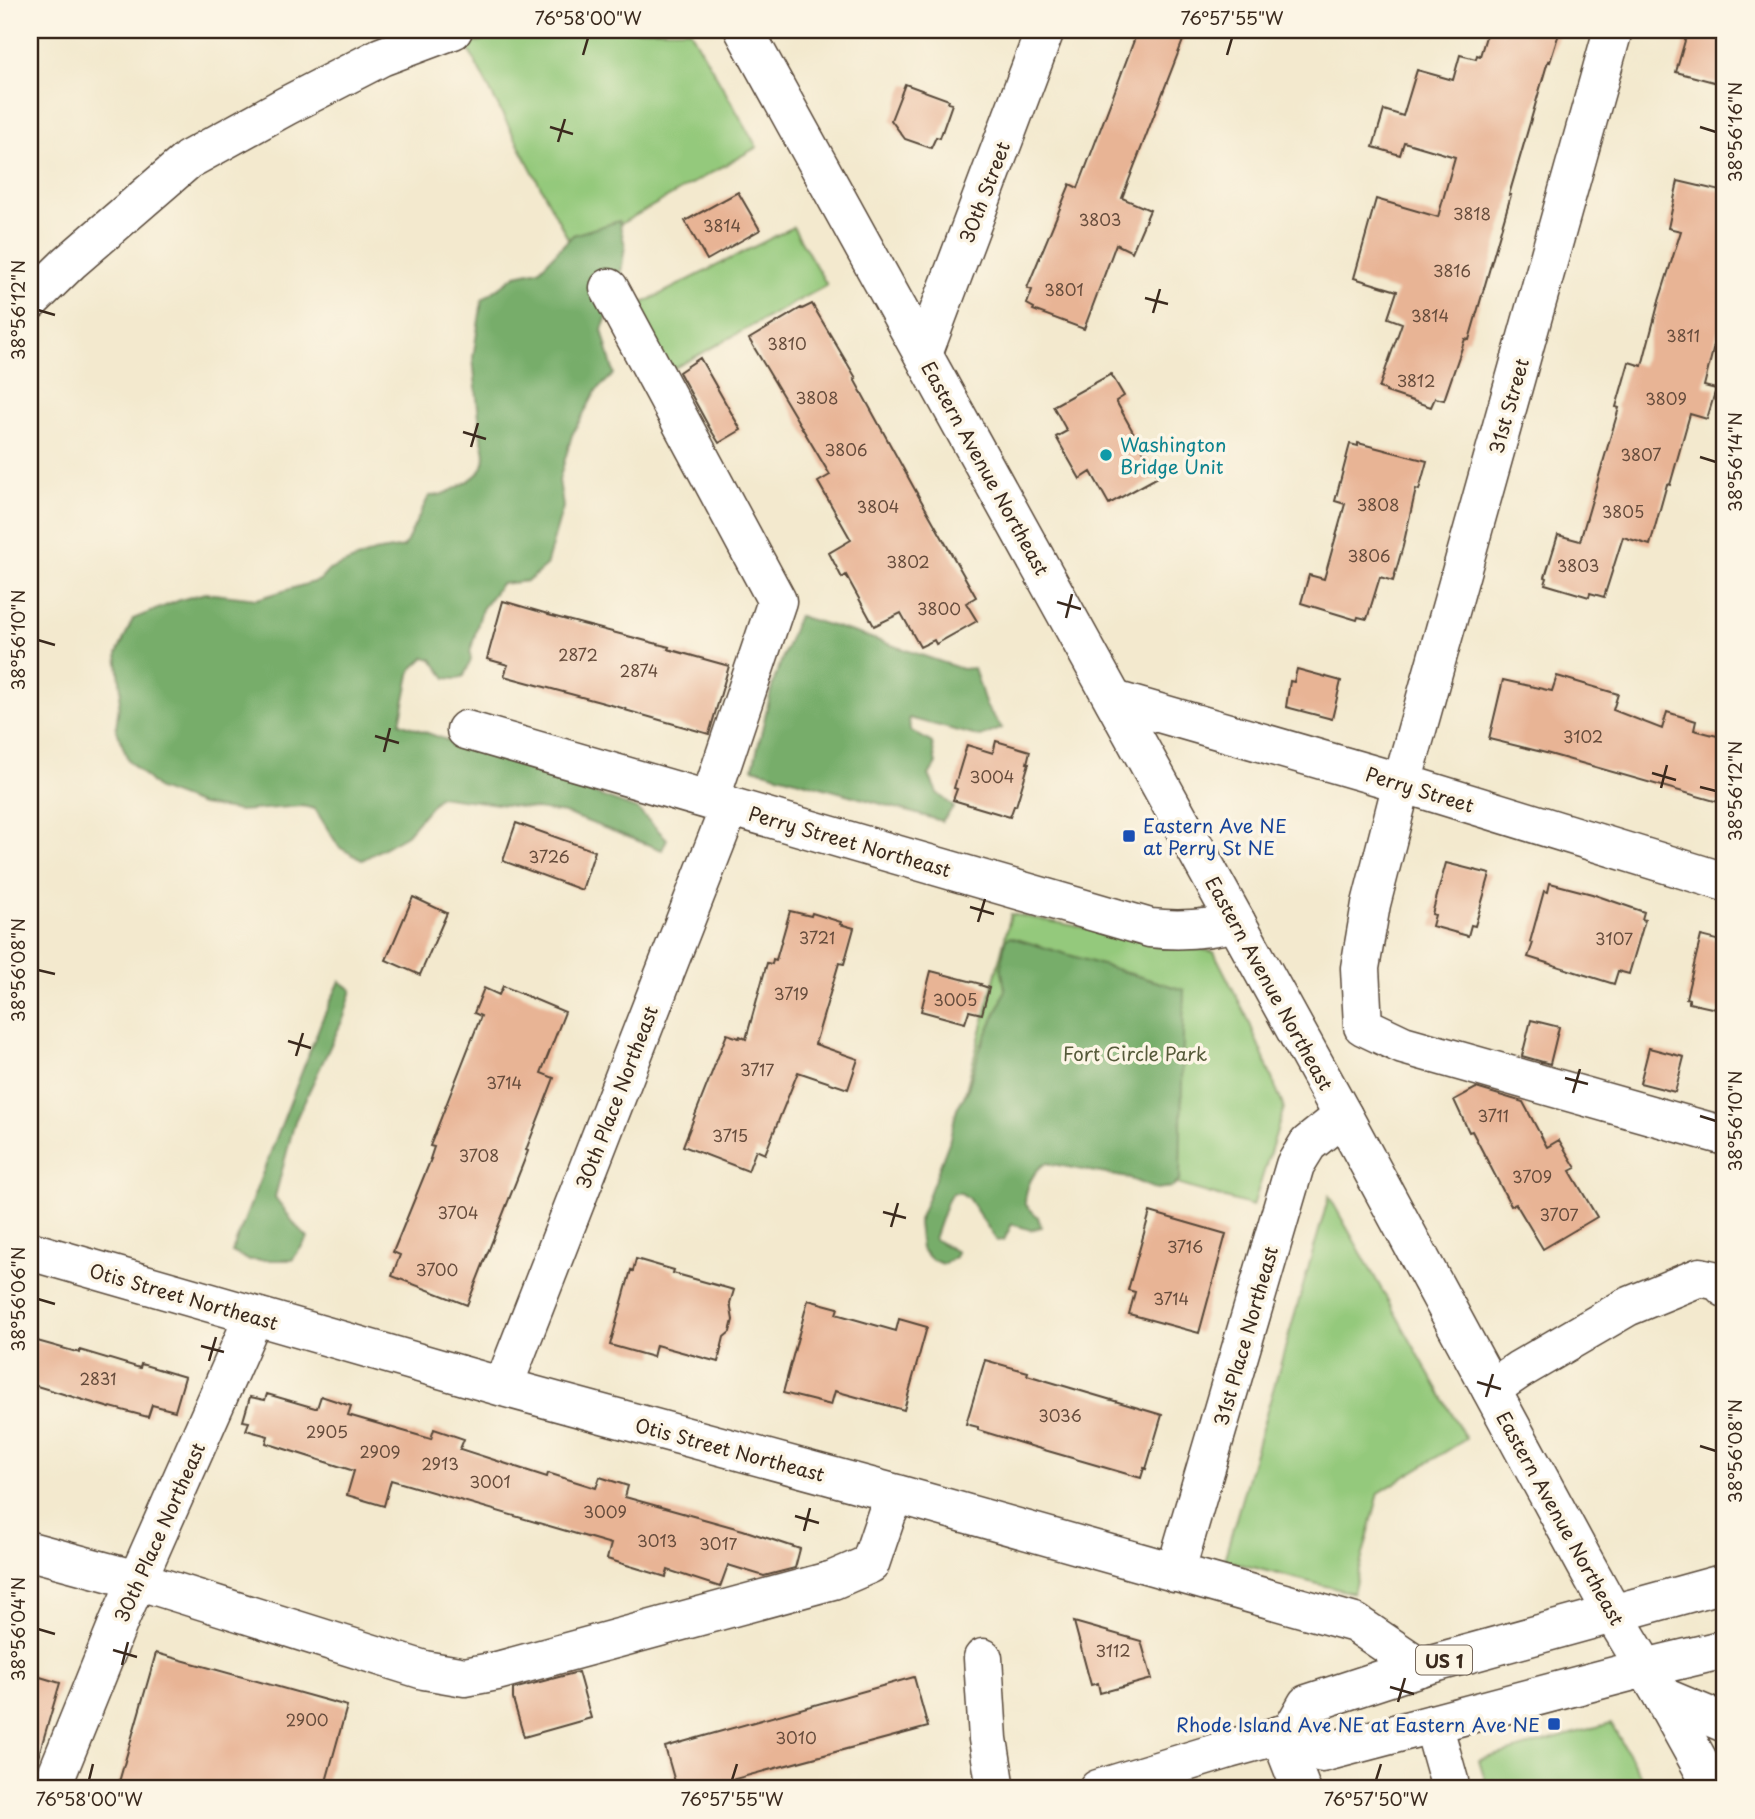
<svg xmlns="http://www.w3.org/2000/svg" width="1755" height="1819" font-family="'Playpen Sans',sans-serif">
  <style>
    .green { fill: #94c97b; stroke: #687a4c; stroke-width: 2 }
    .forest { fill: #77ad6b; stroke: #596c44; stroke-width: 2 }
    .building { fill: #e8b495 }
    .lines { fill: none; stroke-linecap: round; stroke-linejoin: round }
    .minor-casing { stroke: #574738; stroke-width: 41 }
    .major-casing { stroke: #574738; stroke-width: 41 }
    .minor { stroke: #fff; stroke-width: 38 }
    .major { stroke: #fff; stroke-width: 38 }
    .ticks { fill: none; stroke: #3b2a1e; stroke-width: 2.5 }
    .culture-dot { fill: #0f9aa8; stroke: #fcf5e5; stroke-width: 2.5 }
    .transit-dot { fill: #1a4fb4; stroke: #fcf5e5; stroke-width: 2.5 }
    .labels { text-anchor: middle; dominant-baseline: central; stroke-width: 7; stroke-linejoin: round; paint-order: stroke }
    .number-label { font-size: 16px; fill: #664c3c }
    .shield { fill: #fcf5e5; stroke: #75675a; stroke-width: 2 }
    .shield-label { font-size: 18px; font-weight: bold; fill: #3b2a1e }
    .street-label { font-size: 19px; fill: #3b2a1e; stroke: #fcf5e5 }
    .culture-label { font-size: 19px; fill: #0d838f; stroke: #fcf5e5; text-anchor: start }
    .transit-label { font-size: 19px; fill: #164399; stroke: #fcf5e5; text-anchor: start }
    .park-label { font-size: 19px; fill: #565a3a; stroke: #fcf5e5 }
    .neatline { fill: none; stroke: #3b2a1e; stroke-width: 2.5 }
    .ticks-label { font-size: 18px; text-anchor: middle; fill: #3b2a1e }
  </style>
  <rect width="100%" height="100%" fill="#fcf5e5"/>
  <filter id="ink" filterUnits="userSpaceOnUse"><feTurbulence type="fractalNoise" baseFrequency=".0143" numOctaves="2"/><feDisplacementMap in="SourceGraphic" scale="14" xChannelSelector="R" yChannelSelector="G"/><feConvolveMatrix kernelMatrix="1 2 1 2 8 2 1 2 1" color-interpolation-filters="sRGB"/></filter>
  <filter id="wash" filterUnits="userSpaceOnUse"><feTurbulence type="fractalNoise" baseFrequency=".00686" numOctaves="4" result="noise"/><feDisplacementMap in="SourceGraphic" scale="28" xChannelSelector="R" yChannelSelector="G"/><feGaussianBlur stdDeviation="1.57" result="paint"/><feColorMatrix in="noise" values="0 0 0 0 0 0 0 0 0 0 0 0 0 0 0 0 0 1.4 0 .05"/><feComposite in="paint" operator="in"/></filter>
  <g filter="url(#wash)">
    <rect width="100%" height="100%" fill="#f3e9ce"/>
    <path class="green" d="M522,30H690L757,147L574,250L466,45Z
      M793,227L827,285L658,377L613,318Z
      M1011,914L1214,952L1248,1019L1284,1108L1253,1206L958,1121Z
      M1329,1196L1466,1439L1379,1493L1353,1593L1224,1560Z
      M1611,1723L1648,1789H1488L1479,1760Z"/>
    <path class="forest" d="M619,221L625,246L621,273L614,297L602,330L614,374L596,391L572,435L559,480L563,507L546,566L528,581L501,584L482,609L470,653L471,660L464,676L457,679L446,678L432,659L425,657L411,670L400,723L637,809L667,839L662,850L565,813L439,796L405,836L362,860L339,847L315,809L302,806L240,811L201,805L158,789L128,760L116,728L121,690L117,654L133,619L180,600L205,593L257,599L320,580L329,570L374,552L404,547L429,496C443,496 448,492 460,486C484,473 490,463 481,437L473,358L482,300L516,275L539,270L573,235Z
      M798,616L856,633L962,669L974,668L986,706L1002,728L981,737L909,718L910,730L932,743L936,764L929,775L937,793L954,807L942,821L753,768L773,683Z
      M1010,937L1184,990L1180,1180L1173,1187L1155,1189L1128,1178L1046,1163C1033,1170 1025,1189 1025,1204L1038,1217L1041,1227L1031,1230L1012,1224L1004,1240L997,1241L968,1198L961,1193H952L948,1199L934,1239L957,1252L955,1257L943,1264L932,1260L921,1249L918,1223L949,1142L957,1108L967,1092L981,1046L1000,1005L1005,989L1001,966L1005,940Z
      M340,981L352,990L344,1017L295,1121L275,1197L296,1226L308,1238L292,1260H248L232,1252L322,1020Z"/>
    <g id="blocks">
      <path class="building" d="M1138,30H1187L1122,198L1150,210L1132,252L1116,244L1084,329L1033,310L1034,308L1027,304L1032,290L1027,288L1070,184L1078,188Z
        M1488,30H1560L1550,62L1548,61L1509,195H1511L1469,340L1465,339L1444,400L1435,398L1431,407L1386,392V390L1379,388L1402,323L1388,318L1397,291L1354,278L1376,199L1438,217L1455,157L1404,142L1400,155L1373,147L1384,110L1403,116L1417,70L1453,80L1460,55L1476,59L1477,55L1480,56Z
        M1688,30H1725V85L1676,72Z
        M905,84L949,100L948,103L952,104L940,138L936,137L931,148L905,139L891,120Z
        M1678,181L1725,192V302L1704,386L1716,389L1707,419L1690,414L1670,485L1667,484L1650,545L1623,537L1604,597L1590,593L1589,597L1545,584L1547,578L1545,577L1558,535L1580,541L1619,408L1616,407L1629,362L1642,366L1659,301L1681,231L1668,228Z
        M738,192L760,230L707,260L685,221Z
        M812,304L856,378L854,379L914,488L976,597L966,603L977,621L936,644L934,640L920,647L901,613L874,626L846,575L842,578L829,553L851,540L818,482L830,475L749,339L801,308L802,309Z
        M700,358L741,430L719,443L709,427L679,372Z
        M1111,374L1124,396L1116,401L1158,477L1109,504L1091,472L1080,479L1056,437L1067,431L1053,406Z
        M1358,443L1427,461L1419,490L1416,489L1403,546L1393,581L1380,577L1367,619L1358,617L1357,620L1301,603L1309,575L1324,579L1345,504L1335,501L1350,444L1358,446Z
        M503,601L548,614V615L669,647L668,649L729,666L709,734L625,710L626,709L504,676L508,665L487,659Z
        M1297,669L1341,681L1332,719L1286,707L1290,681L1294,682Z
        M1557,676L1618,694L1613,710L1662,729L1667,712L1696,721L1694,730L1725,738V804L1546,753L1489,739L1503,680L1552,691Z
        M996,741L1030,751L1027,763H1029L1016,806H1014L1010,817L953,800L957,789L954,788L967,745L993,753Z
        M516,823L595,851L582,890L503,861Z
        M1446,863L1490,874L1475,926L1471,925L1468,936L1432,926L1435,915L1432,914Z
        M1550,883L1592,894L1644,912L1642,919L1645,920L1629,974L1618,971L1614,984L1528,957L1533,943L1530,942L1544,891L1548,892Z
        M413,897L447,913L420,975L386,960Z
        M790,911L811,916L812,913L841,922L840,924L854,928L844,964L839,963L815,1044L858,1059L848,1089L798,1072L765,1154L756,1150L748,1171L683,1146L727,1034L739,1038L740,1036L746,1039L767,963L772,964L773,959L776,960Z
        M1701,936L1725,942V1011L1689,1003V999L1686,998Z
        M931,971L981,984L980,985L989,988L982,1014L969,1011L965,1023L921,1011Z
        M503,986L565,1012L541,1073L554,1078L526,1150L528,1151L467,1305L392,1276L400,1255L393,1252L431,1159H430L434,1147L430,1146L481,1016L474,1013L484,988L499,995Z
        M1531,1020L1559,1027L1550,1064L1522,1056Z
        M1649,1048L1684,1057L1675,1092L1640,1083Z
        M1476,1088L1523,1102L1547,1147L1559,1140L1576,1168L1570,1171L1597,1217L1543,1249L1516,1204L1511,1206L1472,1131L1469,1132L1454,1100Z
        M1150,1212L1226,1234L1199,1333L1129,1314L1135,1292L1128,1290Z
        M636,1259L674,1270L673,1273L734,1290L730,1303L733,1320L730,1332L724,1337L718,1362L656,1345L653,1357L610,1345L631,1270L633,1271Z
        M808,1300L838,1308L836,1314L896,1331L899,1319L927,1327L904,1410L835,1391L831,1405L783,1393Z
        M30,1339L80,1353V1350L140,1368L141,1364L185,1377L175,1411L152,1405L148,1417L111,1407L110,1408L30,1384Z
        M985,1360L1028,1372L1027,1375L1162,1415L1146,1469L1144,1468L1141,1478L1034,1447L978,1430V1427L966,1424Z
        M267,1394L315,1408H317L321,1396L351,1406L348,1415L431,1439L434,1429L464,1439L460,1449L547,1477L548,1473L596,1488L600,1477L628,1486L625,1497L743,1530L800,1549L795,1568L764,1576L728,1565L720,1587L668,1570L666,1577L607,1559L611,1544L391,1480L384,1506L347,1495L354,1471L266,1443L268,1436L246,1430L249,1422L243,1421L250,1397L265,1400Z
        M1074,1622L1141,1641L1152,1679L1100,1693L1098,1683L1091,1685Z
        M156,1653L347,1706L324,1789H117Z
        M578,1672L591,1718L524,1737L513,1699V1689Z
        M30,1674L60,1683L37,1761L30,1760Z
        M914,1677L928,1727L698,1789H677L665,1747Z"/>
    </g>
  </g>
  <g filter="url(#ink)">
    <use href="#blocks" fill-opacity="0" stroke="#574738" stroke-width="2"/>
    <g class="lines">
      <defs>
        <path id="minor" d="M1613,30L1402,783L1371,904L1360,968L1363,1026L1403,1045L1725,1136
          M609,288L777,601L710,800
          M30,301L70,262L188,160L286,106L381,57L453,30
          M923,354L1045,30
          M1114,700L1402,783L1725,882
          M466,730L1150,928C1180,931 1206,930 1236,922
          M30,1251L503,1387L897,1494L1355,1623L1420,1667
          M503,1387L730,806
          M1491,1389L1519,1370L1627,1307L1700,1277L1718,1281L1725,1288
          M30,1551L137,1580L424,1670L465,1677L497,1671L833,1580L870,1564L887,1514L897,1494
          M1175,1573L1295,1165L1308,1144L1343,1116
          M983,1658L988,1739L996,1789
          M1663,1697L1725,1723
          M1433,1724L1449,1781L1450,1789
          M1280,1735L1301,1789
          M51,1789L119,1621L254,1316"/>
        <path id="major" d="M744,30L1343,1116L1585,1563L1613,1614L1663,1697L1714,1789
          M1291,1732L1322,1753L1645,1668L1725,1649
          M1098,1789L1229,1749L1291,1732L1307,1704L1420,1667L1725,1583"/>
      </defs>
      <use href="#minor" class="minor-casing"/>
      <use href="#major" class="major-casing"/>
      <use href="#minor" class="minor"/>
      <use href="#major" class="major"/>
    </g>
  </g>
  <path class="ticks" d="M583,55L588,38M1227,55L1232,38M550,127L573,134M1700,127L1716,132M558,142L565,119M1145,298L1168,304M38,310L55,315M1153,313L1160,289M463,432L486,439M471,447L478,423M1700,457L1716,462M1057,602L1081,609M1066,618L1072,594M38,640L55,645M375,736L399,743M384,752L390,728M1652,773L1676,780M1700,787L1716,791M1661,788L1667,765M970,907L994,914M978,922L985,899M38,970L55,974M288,1041L311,1048M296,1056L303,1033M1565,1078L1588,1084M1573,1093L1580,1069M1700,1116L1716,1121M883,1212L906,1218M891,1227L898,1203M38,1299L55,1304M201,1346L224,1352M209,1361L216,1337M1477,1382L1501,1389M1486,1397L1493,1374M1700,1446L1716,1451M795,1516L819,1523M804,1531L810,1508M38,1629L55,1634M113,1650L137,1657M122,1665L128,1642M1390,1687L1414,1694M1398,1702L1405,1678M89,1780L93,1764M732,1780L737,1764M1376,1780L1381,1764"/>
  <circle class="culture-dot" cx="1106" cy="455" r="7"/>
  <g class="transit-dot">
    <rect x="1122" y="829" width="14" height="14" rx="3.5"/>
    <rect x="1547" y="1717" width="14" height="14" rx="3.5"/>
  </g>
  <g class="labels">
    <g class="number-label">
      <text x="1472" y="213">3818</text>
      <text x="1100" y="219">3803</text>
      <text x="722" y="225">3814</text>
      <text x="1452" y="270">3816</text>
      <text x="1064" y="289">3801</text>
      <text x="1430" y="315">3814</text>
      <text x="1683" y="335">3811</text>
      <text x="787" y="343">3810</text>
      <text x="1416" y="380">3812</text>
      <text x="817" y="397">3808</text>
      <text x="1666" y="398">3809</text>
      <text x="846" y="449">3806</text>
      <text x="1641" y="454">3807</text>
      <text x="1378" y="504">3808</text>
      <text x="878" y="506">3804</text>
      <text x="1623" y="511">3805</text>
      <text x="1369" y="555">3806</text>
      <text x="908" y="561">3802</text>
      <text x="1578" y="565">3803</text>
      <text x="939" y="608">3800</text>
      <text x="578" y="654">2872</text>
      <text x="639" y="670">2874</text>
      <text x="1583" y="736">3102</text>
      <text x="992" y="776">3004</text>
      <text x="549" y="856">3726</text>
      <text x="817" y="937">3721</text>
      <text x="1614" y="938">3107</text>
      <text x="791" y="993">3719</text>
      <text x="955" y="999">3005</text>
      <text x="757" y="1069">3717</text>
      <text x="504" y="1082">3714</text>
      <text x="1493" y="1115">3711</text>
      <text x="730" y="1135">3715</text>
      <text x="479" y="1155">3708</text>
      <text x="1532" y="1176">3709</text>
      <text x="458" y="1212">3704</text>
      <text x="1559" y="1214">3707</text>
      <text x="1185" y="1246">3716</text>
      <text x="437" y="1269">3700</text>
      <text x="1171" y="1298">3714</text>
      <text x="98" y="1378">2831</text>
      <text x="1060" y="1415">3036</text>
      <text x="327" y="1431">2905</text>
      <text x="380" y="1451">2909</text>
      <text x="440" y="1463">2913</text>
      <text x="490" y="1481">3001</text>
      <text x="605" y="1511">3009</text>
      <text x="657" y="1540">3013</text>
      <text x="718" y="1543">3017</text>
      <text x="1113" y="1650">3112</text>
      <text x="307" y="1719">2900</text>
      <text x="796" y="1737">3010</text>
    </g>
    <rect class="shield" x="1416" y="1645.5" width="56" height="29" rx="5"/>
    <g class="shield-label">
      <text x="1444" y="1660">US 1</text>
    </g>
    <g class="street-label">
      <text transform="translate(984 192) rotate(-69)">30th Street</text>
      <text transform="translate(1508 406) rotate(-74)">31st Street</text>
      <text transform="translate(986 468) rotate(61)">Eastern Avenue Northeast</text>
      <text transform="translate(1420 789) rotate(17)">Perry Street</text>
      <text transform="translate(850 841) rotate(16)">Perry Street Northeast</text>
      <text transform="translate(1270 983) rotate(61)">Eastern Avenue Northeast</text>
      <text transform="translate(616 1097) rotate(-69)">30th Place Northeast</text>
      <text transform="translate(184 1296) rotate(16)">Otis Street Northeast</text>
      <text transform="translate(1245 1336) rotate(-74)">31st Place Northeast</text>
      <text transform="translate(730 1449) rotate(15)">Otis Street Northeast</text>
      <text transform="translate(1561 1518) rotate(61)">Eastern Avenue Northeast</text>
      <text transform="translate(159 1532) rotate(-66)">30th Place Northeast</text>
    </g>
    <g class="culture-label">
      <text x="1120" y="444">Washington<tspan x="1120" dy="22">Bridge Unit</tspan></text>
    </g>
    <g class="transit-label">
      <text x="1143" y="825">Eastern Ave NE<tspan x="1143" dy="22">at Perry St NE</tspan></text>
      <text x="1540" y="1724" text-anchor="end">Rhode Island Ave NE at Eastern Ave NE</text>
    </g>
    <g class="park-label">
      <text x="1135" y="1053">Fort Circle Park</text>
    </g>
  </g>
  <rect width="1755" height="1819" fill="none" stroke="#fcf5e5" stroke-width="77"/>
  <rect x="38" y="38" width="1678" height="1742" class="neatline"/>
  <g class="ticks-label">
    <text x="588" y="25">76°58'00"W</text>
    <text x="1232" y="25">76°57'55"W</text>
    <text transform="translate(1736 132) rotate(-90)" y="6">38°56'16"N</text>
    <text transform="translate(19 310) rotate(-90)" y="6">38°56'12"N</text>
    <text transform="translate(1736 462) rotate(-90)" y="6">38°56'14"N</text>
    <text transform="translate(19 640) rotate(-90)" y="6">38°56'10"N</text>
    <text transform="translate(1736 791) rotate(-90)" y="6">38°56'12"N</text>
    <text transform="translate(19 970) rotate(-90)" y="6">38°56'08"N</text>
    <text transform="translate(1736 1121) rotate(-90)" y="6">38°56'10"N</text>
    <text transform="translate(19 1299) rotate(-90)" y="6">38°56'06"N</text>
    <text transform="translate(1736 1451) rotate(-90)" y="6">38°56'08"N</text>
    <text transform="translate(19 1629) rotate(-90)" y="6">38°56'04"N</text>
    <text x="89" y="1806">76°58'00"W</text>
    <text x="732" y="1806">76°57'55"W</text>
    <text x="1376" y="1806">76°57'50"W</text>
  </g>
</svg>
